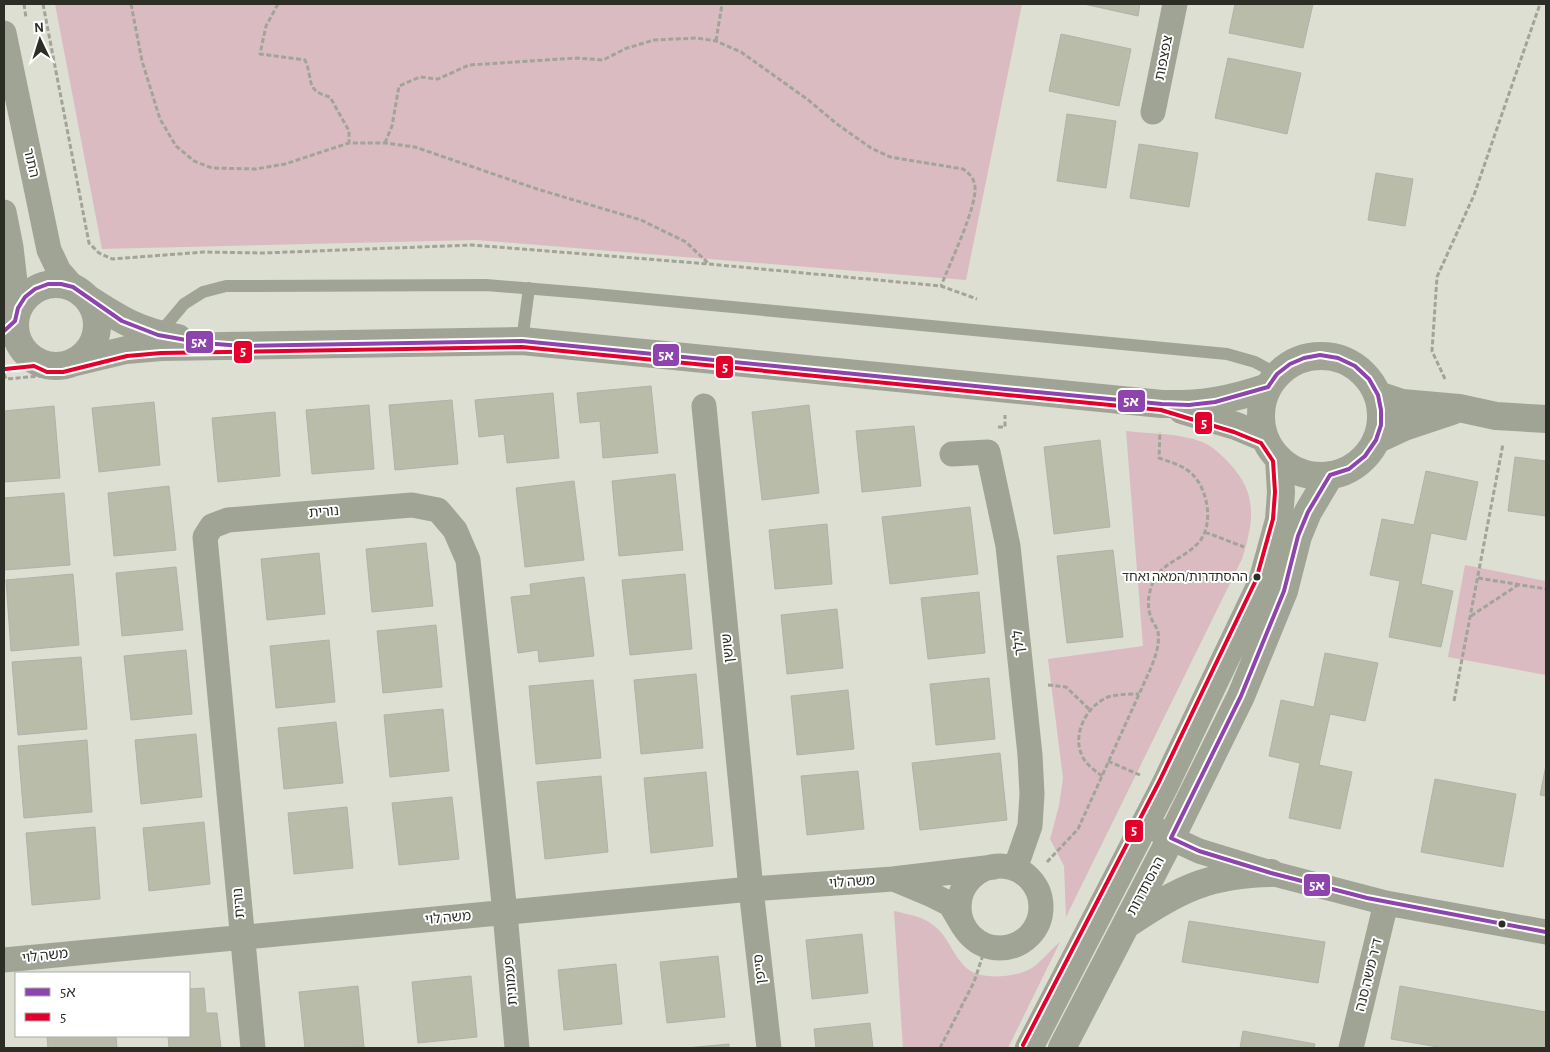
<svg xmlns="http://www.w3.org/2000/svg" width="1550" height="1052" font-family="'Alegreya Sans','Noto Sans Hebrew',sans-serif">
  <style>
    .green { fill: #dabbc1 }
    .building { fill: #b8bca9; stroke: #b1b2a9 }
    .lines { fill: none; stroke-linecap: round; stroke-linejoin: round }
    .path { stroke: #a2a498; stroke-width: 3; stroke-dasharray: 5 2.5; stroke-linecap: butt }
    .service { stroke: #a0a495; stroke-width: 12 }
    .minor { stroke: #a0a495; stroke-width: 25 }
    .tertiary { stroke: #a0a495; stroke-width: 28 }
    .bus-1-casing { stroke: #fff; stroke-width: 8 }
    .bus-2-casing { stroke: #fff; stroke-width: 8 }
    .bus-1 { stroke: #8e44ad; stroke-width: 4 }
    .bus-2 { stroke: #e4002b; stroke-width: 4 }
    .bus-dot { fill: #2c2e26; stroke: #fff; stroke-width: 2 }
    .labels { text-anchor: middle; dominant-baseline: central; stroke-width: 4; stroke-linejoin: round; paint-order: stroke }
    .bus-label { font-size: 13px; fill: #2c2e26; stroke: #fff; text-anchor: end }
    .street-label { font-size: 14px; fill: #2c2e26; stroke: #fff }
    .line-badge { stroke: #fff; stroke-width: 2 }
    .badge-label { font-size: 14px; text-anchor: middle; font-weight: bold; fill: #fff }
  </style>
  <rect width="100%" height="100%" fill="#dcdfd2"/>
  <path class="green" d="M55,4H1022L966,280L476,240L102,249Z
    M1126,431C1151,434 1179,433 1202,442C1212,446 1222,455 1229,463C1258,493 1254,521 1242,559L1066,917L1064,866L1050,839L1059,806L1063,778L1048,659L1143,646Z
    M1465,565L1546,581V675L1448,657Z
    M894,911C906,914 923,916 933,925C949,936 953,958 969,970C983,980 1013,977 1028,970C1038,966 1051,949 1060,942L1008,1048H903Z"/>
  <path class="building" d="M1084,4H1140L1138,16Z
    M1235,4H1313L1303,48L1229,33Z
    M1061,34L1131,49L1119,106L1049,91Z
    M1228,58L1301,73L1287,134L1215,118Z
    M1067,114L1116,121L1106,188L1057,181Z
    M1139,144L1198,153L1189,207L1130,198Z
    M1376,173L1413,179L1405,226L1368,220Z
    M651,386L658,453L603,458L600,421L580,423L577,393Z
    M553,393L559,458L507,463L504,434L479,437L475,400Z
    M452,400L458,464L395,470L389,405Z
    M154,402L160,465L99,472L92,408Z
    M369,405L374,469L312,474L306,410Z
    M809,405L819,493L762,500L752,412Z
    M54,406L60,478L4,482V411Z
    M275,412L280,476L218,482L212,418Z
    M914,426L921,486L862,492L856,431Z
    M1100,440L1110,527L1054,534L1044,447Z
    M1515,457L1546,461V516L1508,511Z
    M1426,471L1478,482L1466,540L1431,533L1421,584L1453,591L1441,647L1389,637L1400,581L1370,575L1382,519L1414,525Z
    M675,474L683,550L619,556L612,481Z
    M574,481L584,560L525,567L516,488Z
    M169,486L176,550L114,556L108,493Z
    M64,493L70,565L4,570V498Z
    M970,507L978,574L890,584L882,517Z
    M827,524L832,584L775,589L769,530Z
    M426,543L433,606L372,612L366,549Z
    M1113,550L1123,637L1067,643L1057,556Z
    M319,553L325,614L267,620L261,559Z
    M176,567L183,630L122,636L116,573Z
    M73,574L79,645L11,651L6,580Z
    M685,574L692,649L630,655L622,580Z
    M584,577L594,656L539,662L538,650L518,653L511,597L531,595L530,584Z
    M979,592L985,653L928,659L921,598Z
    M837,609L843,668L787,674L781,615Z
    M436,625L442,687L383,693L377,631Z
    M329,640L335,702L276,708L270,646Z
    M186,650L192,714L131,720L124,656Z
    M1325,653L1378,663L1365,721L1330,714L1319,765L1352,772L1340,829L1289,818L1300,763L1269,756L1281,700L1314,707Z
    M81,657L87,729L18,735L12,662Z
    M696,674L703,748L641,754L634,680Z
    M989,678L995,739L936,745L930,684Z
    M593,680L601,758L536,764L529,686Z
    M848,690L854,749L797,755L791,696Z
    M443,709L449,771L390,777L384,715Z
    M336,722L343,783L284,789L278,728Z
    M196,734L202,797L141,804L135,740Z
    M87,740L92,812L24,818L18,746Z
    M1000,753L1007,820L920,830L912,763Z
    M1546,765V796L1540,795Z
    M858,771L864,829L807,835L801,776Z
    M706,772L713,846L651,853L644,778Z
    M601,776L608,852L545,859L537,782Z
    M1435,779L1516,794L1503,867L1421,852Z
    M452,797L459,859L399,865L392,803Z
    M347,807L353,868L294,874L288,813Z
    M204,822L210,884L149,891L143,828Z
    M95,827L100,899L32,905L26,833Z
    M1189,921L1325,942L1318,983L1182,962Z
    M862,934L868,993L812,999L806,940Z
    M718,956L725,1017L667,1023L660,962Z
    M616,964L622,1024L564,1030L558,970Z
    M471,976L477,1037L418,1043L412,982Z
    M358,986L364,1047L305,1048L299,992Z
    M1400,986L1546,1012V1048H1444L1391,1039Z
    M204,988L206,1013H217L221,1048H169L168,1036H189V989Z
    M870,1023L873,1048H816L814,1029Z
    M1243,1031L1315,1044L1314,1048H1240Z
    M47,1036H116L117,1048H48Z
    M729,1044V1048H686Z"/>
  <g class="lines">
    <path class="path" d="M24,4L26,18
      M43,4L89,243L99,253L112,259L204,252L264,253L472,245L709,264L941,286L977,299
      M131,4L142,61L160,119L176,146L194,161L212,168L256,169L285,164L349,143H385L415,147L537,189L641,220L686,242L709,264
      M278,4L266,26L260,54L305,60C314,80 304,90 330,97L349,131V143
      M716,41L722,4
      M385,143L392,126L399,86L420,77L438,79L469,65L577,58L603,60L627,48L654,40L697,38L716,41L741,52L807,99L837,124L871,148L890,157L963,169C970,174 974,178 975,187C977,207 949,265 941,286
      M4,374L6,379L52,375
      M1445,379L1432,351L1437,277L1474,195L1540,4
      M998,427H1005V415
      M1205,532L1244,547
      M1478,578L1546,589
      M1471,616L1518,585
      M1048,685L1066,687L1090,710
      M1454,701L1503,444
      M1108,761L1140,775
      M1102,776C1094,770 1084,763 1081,753C1073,732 1087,706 1108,697C1118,694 1129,694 1139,694
      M1047,862L1078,829L1150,670C1155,658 1160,645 1158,632C1158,629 1155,626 1153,622C1147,610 1147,598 1152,585C1161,561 1184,560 1199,542C1214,525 1208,490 1193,475C1185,466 1170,462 1159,458L1160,432
      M940,1048L974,982L986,946"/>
    <path class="service" d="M158,335L184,304L203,292L226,286L486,285L584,293L1227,354L1255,362L1277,374
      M522,341L529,288"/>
    <path class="minor" d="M4,33L49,250L59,271L73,287
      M1153,112L1175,4
      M4,212L11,247L18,308
      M704,406L751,889L769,1048
      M952,454L988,452L1008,546L1030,755L1032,794L1030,826L1015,869
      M1146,823L1171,838L1199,851L1271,873L1386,903L1546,932
      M959 907a41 41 0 1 1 82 0a41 41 0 1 1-82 0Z
      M896,880L932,895L950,904L963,926
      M4,960L751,889L893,879L994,867
      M253,1048L205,537L212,526L228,520L412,505L438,510L455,530L468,560L505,913L517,1048
      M1351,1048L1386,903"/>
    <path class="tertiary" d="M15 325a41 41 0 1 1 82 0a41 41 0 1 1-82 0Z
      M87,298C119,319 140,332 178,338
      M1261 416a60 60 0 1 1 120 0a60 60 0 1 1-120 0Z
      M76,362L126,350L161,347L522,341L1162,404C1202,405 1230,400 1268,387
      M1378,395L1402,403L1459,408L1496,416L1546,419
      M1182,410L1236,426L1265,438
      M1376,440L1404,427L1452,411
      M1129,923C1179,889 1210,874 1271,873
      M1029,1048L1165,785L1262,582L1279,520L1281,492L1279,459
      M1062,1048L1171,838L1241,696L1284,591L1298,536L1308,512L1330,475"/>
    <defs>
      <path id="bus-1" d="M4,331L15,321L18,308L25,297L35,289L48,284H61L73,287L122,321L158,335L203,343L242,346L522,341L1005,389L1162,404L1189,405L1215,402L1268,387L1277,374L1290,364L1304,358L1320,355L1338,358L1355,366L1369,379L1378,395L1381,410V425L1376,440L1365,456L1349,469L1330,475L1308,512L1298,536L1284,591L1241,696L1171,838L1199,851L1271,873L1367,898L1546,932"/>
      <path id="bus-2" d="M5,369L34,366L47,372H63L127,356L161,353L522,347L1161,410L1234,432L1261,443L1273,461L1275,492L1273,519L1256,580L1159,782L1023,1045"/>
    </defs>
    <use href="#bus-1" class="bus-1-casing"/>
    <use href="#bus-2" class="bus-2-casing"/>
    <use href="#bus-1" class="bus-1"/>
    <use href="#bus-2" class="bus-2"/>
  </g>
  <g class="bus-dot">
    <circle cx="1257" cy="577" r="4.5"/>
    <circle cx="1502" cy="924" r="4.5"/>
  </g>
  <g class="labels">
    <g class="bus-label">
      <text x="1248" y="577">ההסתדרות/המאה ואחד</text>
    </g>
    <g class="street-label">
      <text transform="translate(1164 58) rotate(-79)">צפצפות</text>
      <text transform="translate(31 163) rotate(77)">התור</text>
      <text transform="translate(324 512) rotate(-5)">נורית</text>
      <text transform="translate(1019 643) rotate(-96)">לילך</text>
      <text transform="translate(728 648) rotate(-96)">שושן</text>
      <text transform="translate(852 882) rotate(-4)">משה לוי</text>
      <text transform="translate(1146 886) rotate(-62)">ההסתדרות</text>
      <text transform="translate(239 903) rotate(-95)">נורית</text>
      <text transform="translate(448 918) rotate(-5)">משה לוי</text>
      <text transform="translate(45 956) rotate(-6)">משה לוי</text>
      <text transform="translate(760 969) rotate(-96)">סייפן</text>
      <text transform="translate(1369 975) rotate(-76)">ד"ר משה סנה</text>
      <text transform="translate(511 981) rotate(-95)">פעמונית</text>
    </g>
  </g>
  <g class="line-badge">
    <rect x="185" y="330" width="29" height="24" rx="5" fill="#8e44ad"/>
    <rect x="233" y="340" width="20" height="24" rx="5" fill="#e4002b"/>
    <rect x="652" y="343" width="28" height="24" rx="5" fill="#8e44ad"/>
    <rect x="715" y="355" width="19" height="24" rx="5" fill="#e4002b"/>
    <rect x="1117" y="389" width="29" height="24" rx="5" fill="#8e44ad"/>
    <rect x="1194" y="411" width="19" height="24" rx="5" fill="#e4002b"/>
    <rect x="1124" y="819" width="20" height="24" rx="5" fill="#e4002b"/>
    <rect x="1303" y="873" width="28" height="24" rx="5" fill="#8e44ad"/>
  </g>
  <g class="badge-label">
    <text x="199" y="347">5א</text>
    <text x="243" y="356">5</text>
    <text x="666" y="360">5א</text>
    <text x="725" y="372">5</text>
    <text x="1131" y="406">5א</text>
    <text x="1204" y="428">5</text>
    <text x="1134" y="835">5</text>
    <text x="1317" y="890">5א</text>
  </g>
  <rect width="1550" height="1052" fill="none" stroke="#2c2e26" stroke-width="10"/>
  <rect x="15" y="972" width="175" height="65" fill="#ffffff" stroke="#ababa8"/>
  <rect x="25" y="988" width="25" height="8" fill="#8e44ad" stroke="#ababa8"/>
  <text x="60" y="997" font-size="15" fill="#2c2e26">5א</text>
  <rect x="25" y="1013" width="25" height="8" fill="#e4002b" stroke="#ababa8"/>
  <text x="60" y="1022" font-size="15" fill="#2c2e26">5</text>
  <g transform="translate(40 40) rotate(356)" stroke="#ffffff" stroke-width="4" paint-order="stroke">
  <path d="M0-4L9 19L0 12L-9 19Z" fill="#2c2e26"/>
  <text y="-8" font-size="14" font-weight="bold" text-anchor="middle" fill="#2c2e26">N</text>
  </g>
</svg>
